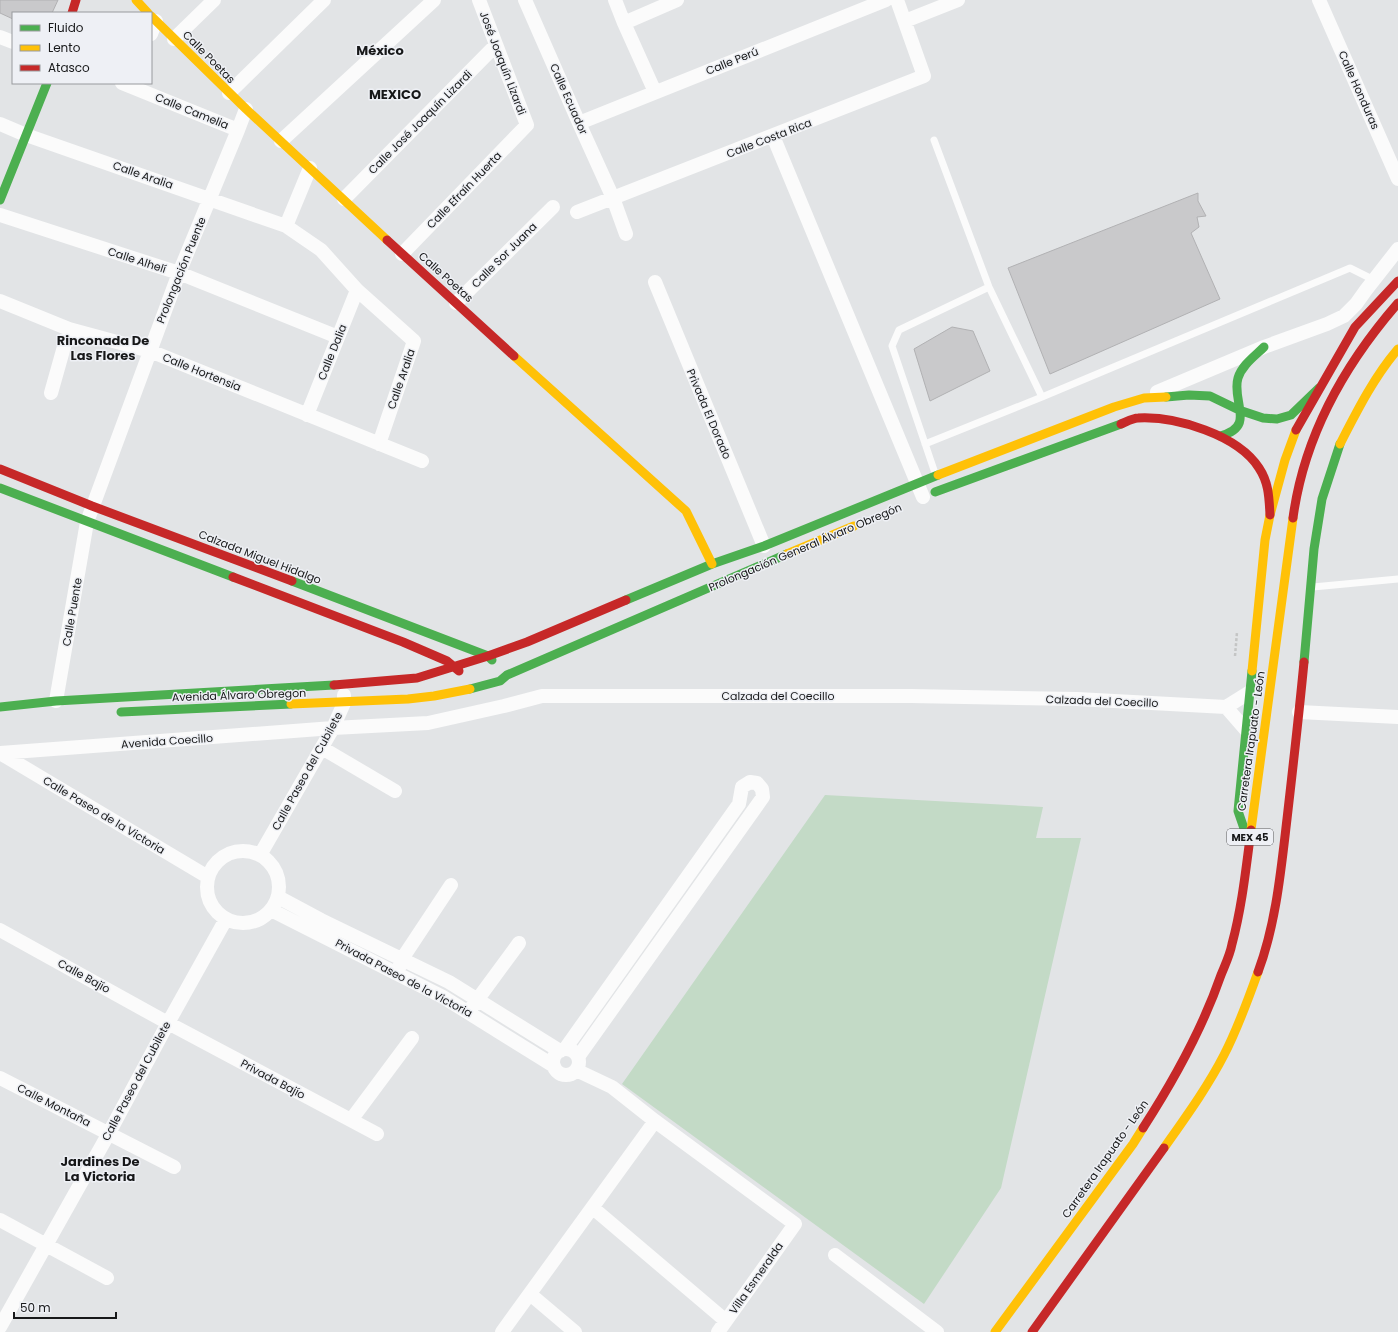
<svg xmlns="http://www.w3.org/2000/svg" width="1398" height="1332" font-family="Poppins,sans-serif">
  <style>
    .green { fill: #c3dac6 }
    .building { fill: #c9c9cb; stroke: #b1b1b3 }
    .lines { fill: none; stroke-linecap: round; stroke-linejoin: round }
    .path { stroke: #c4c5c5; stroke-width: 2.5; stroke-dasharray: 3 2; stroke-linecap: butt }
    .lane { stroke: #fbfbfb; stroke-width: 7 }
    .street { stroke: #fbfbfb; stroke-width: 14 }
    .fast { stroke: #4caf50; stroke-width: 9 }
    .slow { stroke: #ffc107; stroke-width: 9 }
    .jam { stroke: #c62828; stroke-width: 9 }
    .labels { text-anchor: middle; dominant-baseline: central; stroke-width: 3; stroke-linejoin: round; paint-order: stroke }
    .shield { fill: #eef0f5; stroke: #58595b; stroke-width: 1 }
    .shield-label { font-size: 10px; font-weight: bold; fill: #171819 }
    .street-label { font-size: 11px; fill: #171819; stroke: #eef0f5 }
    .quarter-label { font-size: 13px; font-weight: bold; fill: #171819; stroke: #eef0f5 }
  </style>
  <rect width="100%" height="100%" fill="#e2e4e6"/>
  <path class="green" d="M825,795L1043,807L1036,838H1081L1001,1188L924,1304L622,1084Z"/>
  <path class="building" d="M0,0H58L52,13H13V19L0,13Z
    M1198,193V201L1206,216L1197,217L1199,227L1191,233L1220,299L1050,374L1008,268Z
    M952,327L973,331L990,371L930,401L914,349Z"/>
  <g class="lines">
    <path class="path" d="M1235,656L1237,632"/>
    <path class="lane" d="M1042,397L1350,268L1374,280
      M925,444L1042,397L989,287L934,140
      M935,473L892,346L899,330L989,287
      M1313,587L1398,579"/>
    <path class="street" d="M525,0L579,123L613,198L626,234
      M615,0L624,23L655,92
      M1319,0L1398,179
      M905,21L958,0
      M624,23L677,0
      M151,34L156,21
      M0,37L13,42
      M174,39L214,0
      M122,83L238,130
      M229,93L324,0
      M579,123L886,0
      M0,124L26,135L286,226L321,250L357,290L414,341L379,444
      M773,136L923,497
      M281,141L434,0
      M344,199L496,45
      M577,212L924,76L897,0
      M0,215L179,273L338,337
      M286,226L310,168
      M402,254L527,125L479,0
      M655,282L764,546
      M0,301L69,329L150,351L422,461
      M456,303L553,207
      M1157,392L1264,347L1327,324L1344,316L1356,304L1366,290L1398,249
      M51,393L69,329
      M307,415L357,290
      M56,701L87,522L179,273L238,130L246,109
      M1226,707L1246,730
      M1299,712L1398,717
      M322,748L395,791
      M0,753L333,728L428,723L504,706L542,696H911L1077,699L1226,707L1250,692
      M0,753L208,877
      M207 887a36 36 0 1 1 72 0a36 36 0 1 1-72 0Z
      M260,855L333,728L344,703V695
      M278,897L321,920L449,982L560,1051
      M271,910L443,997L554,1066
      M0,930L168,1023L377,1134
      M399,968L402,959L451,885
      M472,1007L519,943
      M565,1049L739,804L742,787L750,782L757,783L762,789L763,797L578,1057
      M553 1062a13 13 0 1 1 26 0a13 13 0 1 1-26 0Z
      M576,1070L612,1087L655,1121L795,1224L718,1332
      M0,1078L174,1167
      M351,1120L412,1038
      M593,1208L726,1321
      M0,1220L107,1278
      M835,1255L937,1332
      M530,1294L575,1332
      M0,1327L109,1133L168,1023L226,919
      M502,1332L655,1121"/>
    <path class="fast" d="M0,200L47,83
      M1166,397L1189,395L1210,396L1239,410L1263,418L1277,419L1291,415L1319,388
      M1220,436C1257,427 1231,401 1238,378C1242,365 1255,356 1264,347
      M0,488L233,577
      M935,492L1121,424
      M292,581L488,656L492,660
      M626,600L712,564L764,546L938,475
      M1304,662L1314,549L1322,499L1340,444
      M470,689L500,681L507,675L787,554
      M0,707L56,701L334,685
      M121,712L291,704
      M1249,843L1238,811L1252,671"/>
    <path class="slow" d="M136,0L148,13
      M151,16L246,109L387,240
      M514,356L686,511L712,564
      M1340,444C1357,411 1374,377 1398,349
      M938,475L1114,407L1144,398L1166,397
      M787,554L854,526
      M1252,671L1265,540L1270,515L1285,460L1296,430
      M291,704L408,699L434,696L470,689
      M1251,830L1293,518
      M1164,1148C1185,1118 1207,1088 1224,1055C1238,1028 1248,1000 1258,972
      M995,1332L1133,1144L1143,1128"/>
    <path class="jam" d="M72,13L76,0
      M387,240L514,356
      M1121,424C1126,422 1133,418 1138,418C1176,416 1238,435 1259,468C1269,483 1269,498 1270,515
      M1296,430L1355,327L1398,281
      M0,469L92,506L292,581
      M1293,518C1304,436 1344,365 1398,303
      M233,577L403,642L447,661L459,671
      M334,685L417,678L488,656L527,642L626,600
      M1258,972C1276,924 1281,870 1287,819C1293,767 1299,714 1304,662
      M1143,1128C1174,1080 1202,1030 1221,975C1225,965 1230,955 1232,944C1242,907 1246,868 1251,830
      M1032,1332L1164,1148"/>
  </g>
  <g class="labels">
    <rect class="shield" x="1227" y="829" width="46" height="16" rx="3"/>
    <g class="shield-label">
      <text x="1250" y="837">MEX 45</text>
    </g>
    <g class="street-label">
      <text transform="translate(209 57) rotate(45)">Calle Poetas</text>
      <text transform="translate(732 61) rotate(-22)">Calle Perú</text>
      <text transform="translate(503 63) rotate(69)">José Joaquín Lizardi</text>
      <text transform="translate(1359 90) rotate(66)">Calle Honduras</text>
      <text transform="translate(569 99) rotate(66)">Calle Ecuador</text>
      <text transform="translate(192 111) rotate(22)">Calle Camelia</text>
      <text transform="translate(420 122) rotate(-45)">Calle José Joaquín Lizardi</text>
      <text transform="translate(769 138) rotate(-21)">Calle Costa Rica</text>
      <text transform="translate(143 175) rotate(19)">Calle Aralia</text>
      <text transform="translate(464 190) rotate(-46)">Calle Efraín Huerta</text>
      <text transform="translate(504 255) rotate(-45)">Calle Sor Juana</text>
      <text transform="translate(137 260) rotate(18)">Calle Alhelí</text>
      <text transform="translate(181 270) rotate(-68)">Prolongación Puente</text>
      <text transform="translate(446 277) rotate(42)">Calle Poetas</text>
      <text transform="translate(332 352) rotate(-68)">Calle Dalia</text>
      <text transform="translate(202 372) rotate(22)">Calle Hortensia</text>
      <text transform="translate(401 379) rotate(-71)">Calle Aralia</text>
      <text transform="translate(709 414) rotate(67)">Privada El Dorado</text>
      <text transform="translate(805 547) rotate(-23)">Prolongación General Álvaro Obregón</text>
      <text transform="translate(260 557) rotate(21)">Calzada Miguel Hidalgo</text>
      <text transform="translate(72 612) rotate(-80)">Calle Puente</text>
      <text transform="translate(239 695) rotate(-2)">Avenida Álvaro Obregon</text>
      <text x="778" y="696">Calzada del Coecillo</text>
      <text transform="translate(1102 701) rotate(2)">Calzada del Coecillo</text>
      <text transform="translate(167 741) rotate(-4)">Avenida Coecillo</text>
      <text transform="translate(1251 741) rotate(-82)">Carretera Irapuato - León</text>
      <text transform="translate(307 771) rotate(-61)">Calle Paseo del Cubilete</text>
      <text transform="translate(104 815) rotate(31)">Calle Paseo de la Victoria</text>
      <text transform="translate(84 976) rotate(29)">Calle Bajío</text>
      <text transform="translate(404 978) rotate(28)">Privada Paseo de la Victoria</text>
      <text transform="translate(273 1079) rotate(28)">Privada Bajío</text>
      <text transform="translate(136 1081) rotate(-62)">Calle Paseo del Cubilete</text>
      <text transform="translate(54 1105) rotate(27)">Calle Montaña</text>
      <text transform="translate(1105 1159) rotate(-55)">Carretera Irapuato - León</text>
      <text transform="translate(756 1278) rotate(-55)">Villa Esmeralda</text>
    </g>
    <g class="quarter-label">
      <text x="380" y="50">México</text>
      <text x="395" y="94">MEXICO</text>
      <text x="103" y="340">Rinconada De<tspan x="103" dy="15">Las Flores</tspan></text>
      <text x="100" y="1161">Jardines De<tspan x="100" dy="15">La Victoria</tspan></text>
    </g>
  </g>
  <rect x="12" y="12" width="140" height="72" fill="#eef0f5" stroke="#989a9d"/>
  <rect x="20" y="25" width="20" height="6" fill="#4caf50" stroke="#989a9d"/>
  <text x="48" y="32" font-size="12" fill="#171819">Fluido</text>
  <rect x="20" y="45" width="20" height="6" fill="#ffc107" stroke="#989a9d"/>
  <text x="48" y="52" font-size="12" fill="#171819">Lento</text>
  <rect x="20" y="65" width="20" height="6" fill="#c62828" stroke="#989a9d"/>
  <text x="48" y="72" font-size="12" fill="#171819">Atasco</text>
  <path d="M14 1312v6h102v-6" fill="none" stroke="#171819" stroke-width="2"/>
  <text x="20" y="1312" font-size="12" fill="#171819" stroke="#eef0f5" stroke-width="3" paint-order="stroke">50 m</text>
</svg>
